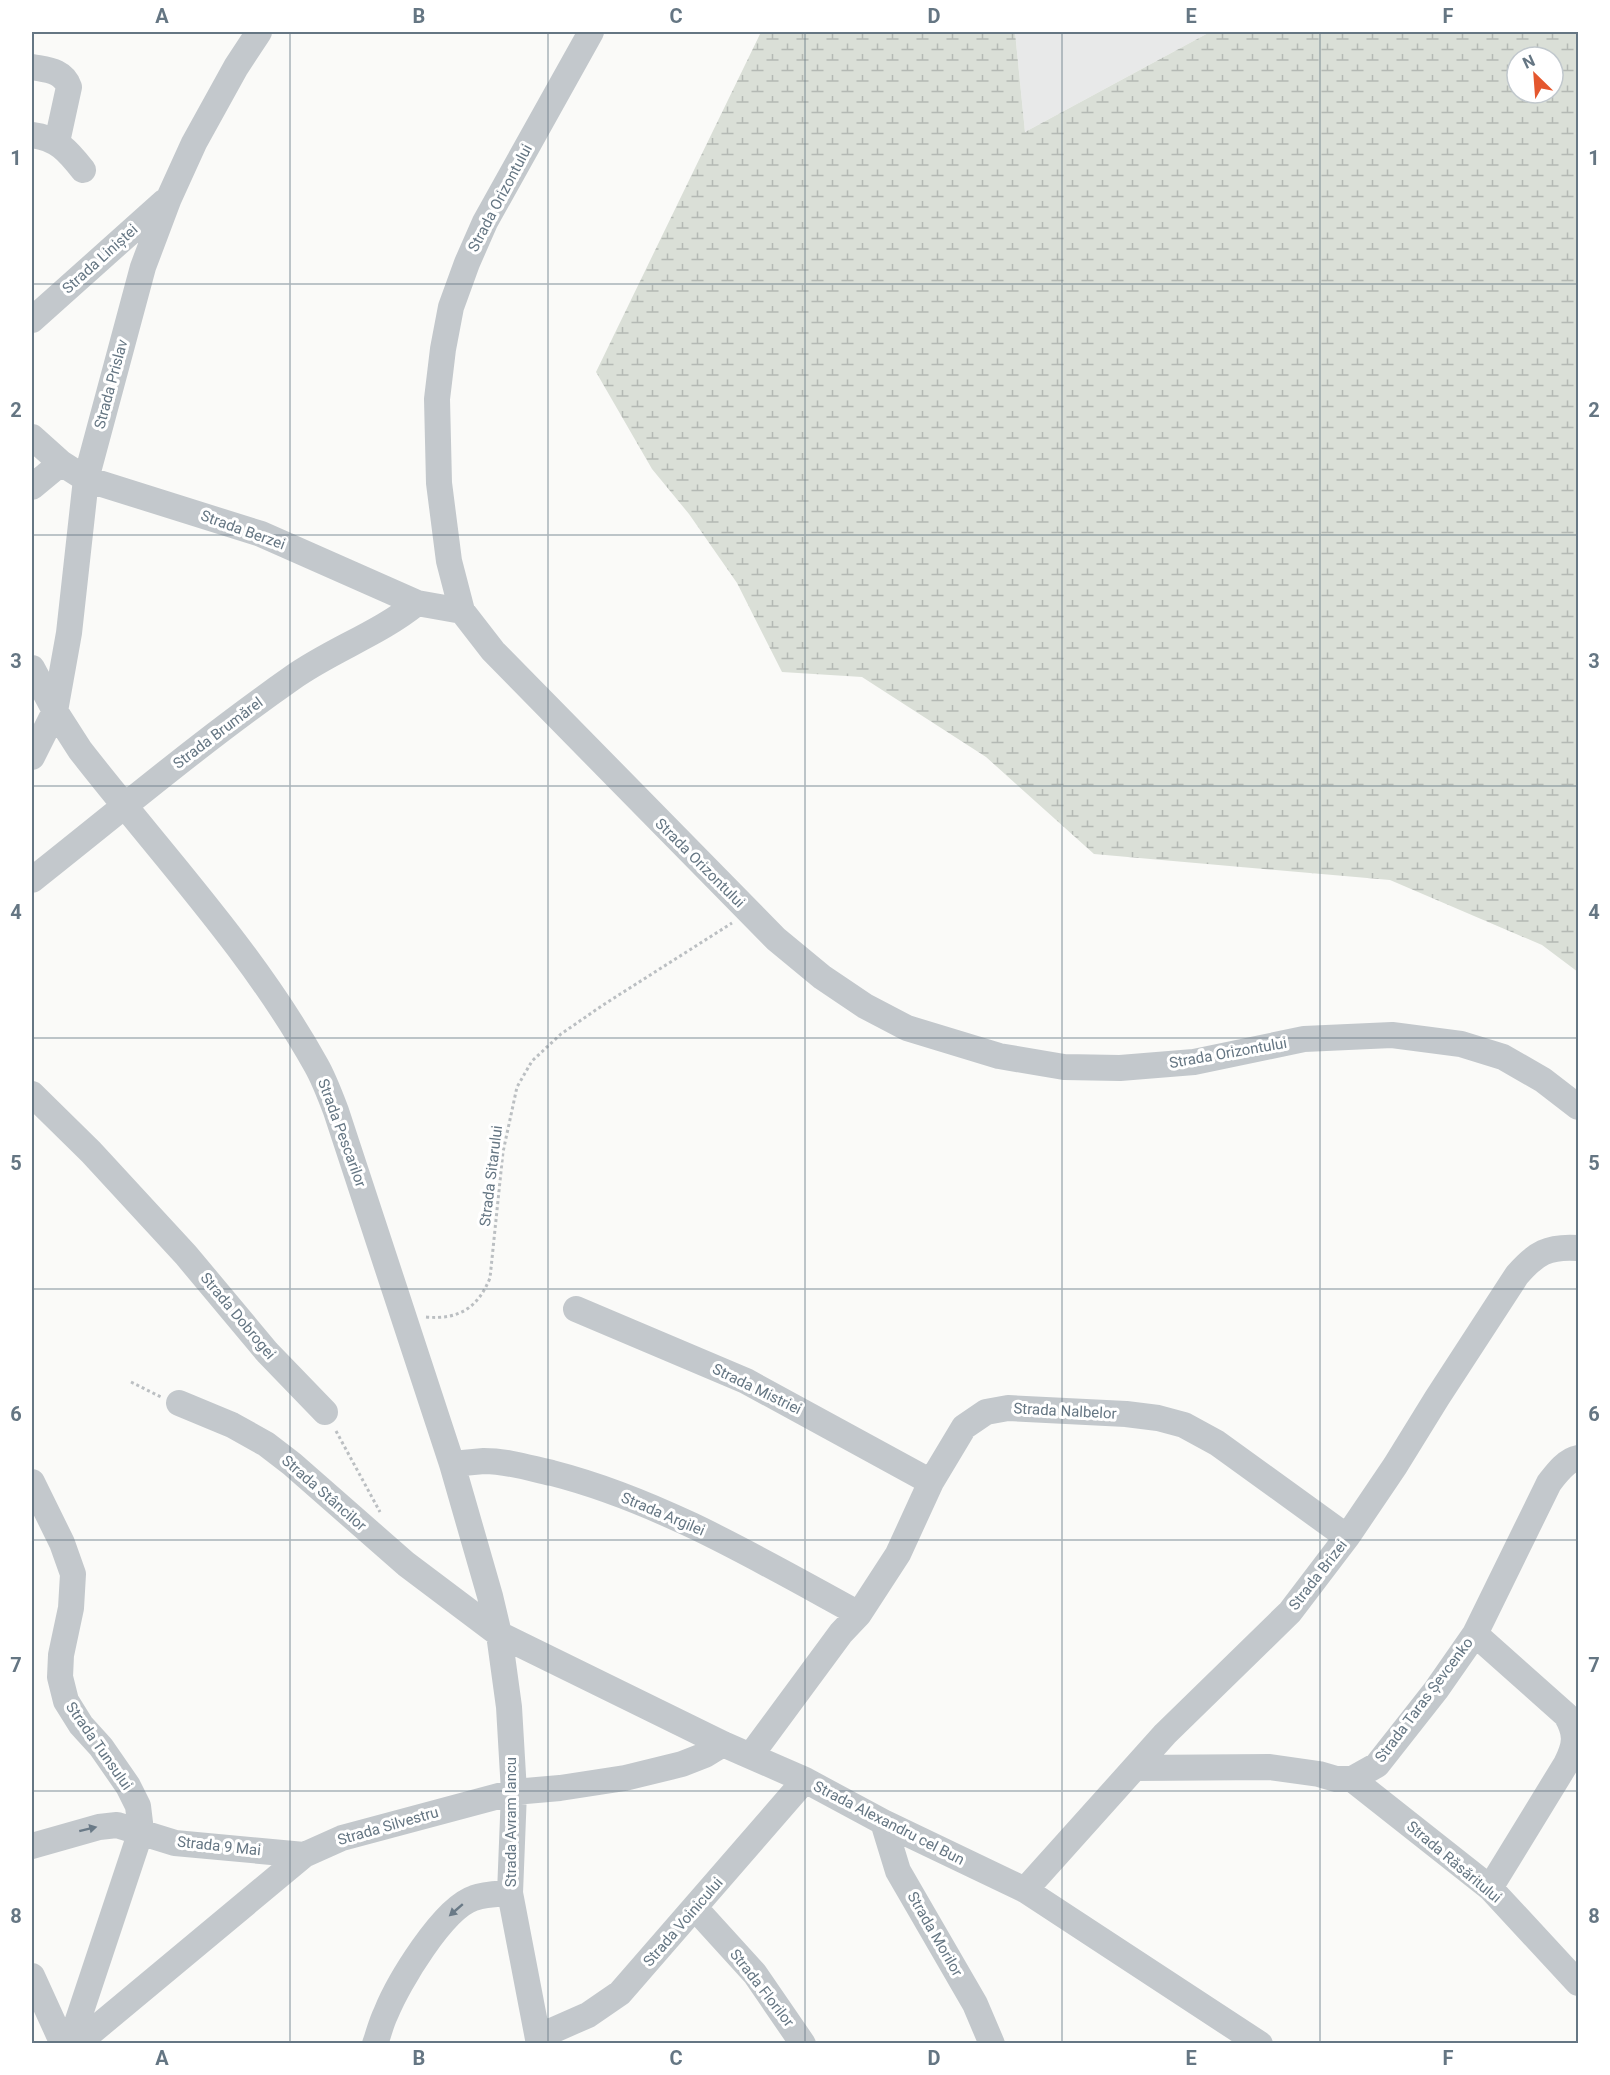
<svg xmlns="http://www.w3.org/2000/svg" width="1610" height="2075" font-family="Roboto,sans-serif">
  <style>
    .built { fill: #e8e9e9 }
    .wetland { fill: url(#wetland-marsh); fill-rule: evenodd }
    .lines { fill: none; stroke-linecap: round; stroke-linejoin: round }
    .path { stroke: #bbbfc2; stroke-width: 3; stroke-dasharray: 3 3; stroke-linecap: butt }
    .minor { stroke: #c3c8cc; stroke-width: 26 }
    .oneway { fill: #6a7a87 }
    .grid { fill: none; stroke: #657683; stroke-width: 1.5; stroke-opacity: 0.55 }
    .labels { text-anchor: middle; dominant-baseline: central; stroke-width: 6; stroke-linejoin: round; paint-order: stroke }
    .street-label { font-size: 15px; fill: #657683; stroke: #fff }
    .neatline { fill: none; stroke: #657683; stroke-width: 2 }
    .grid-label { font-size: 20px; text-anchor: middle; font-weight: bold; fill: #657683 }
  </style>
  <defs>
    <pattern id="wetland-marsh" width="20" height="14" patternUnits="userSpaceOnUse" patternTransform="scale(1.5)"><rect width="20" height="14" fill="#dadfd7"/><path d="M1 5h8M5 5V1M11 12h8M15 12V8" fill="none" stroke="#b4b9b4"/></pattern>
  </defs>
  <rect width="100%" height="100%" fill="#fafaf8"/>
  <path class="built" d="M1015,32H1210L1025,132Z"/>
  <path class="wetland" d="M761,32H1015L1025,132L1210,32H1578V972L1542,945L1390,880L1094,854L986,757L862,677L782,672L737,583L689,514L652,469L596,372ZM1517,57H1553V93H1517Z"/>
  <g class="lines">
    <path class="path" d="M426,1317C460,1320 478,1307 490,1278L503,1152L517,1087L532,1061L561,1034L603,1005L732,923
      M131,1382L161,1397
      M336,1431L380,1512"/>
    <path class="minor" d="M591,32L485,222L467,263L451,307L443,349L437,399L439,483L449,561L462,611L493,651L776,939L822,977L865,1006L907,1028L999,1056L1064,1067L1120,1068L1194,1062L1304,1039L1392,1035L1461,1044L1503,1057L1543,1080L1578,1107
      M32,67C47,70 63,70 69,87L57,142
      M32,135C57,138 68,151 83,170
      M32,320L164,202
      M32,437L61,463L86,479L261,534L417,603L462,611
      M32,487L61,463
      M32,668L55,711L80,750C160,853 252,950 316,1065C324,1079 330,1095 336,1111L452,1464L490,1596L499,1634L509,1707L514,1792L510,1893L539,2044
      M32,757L55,711L69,633L86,479L143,267L169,198L194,143L236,67L259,32
      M32,880C118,812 202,741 292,678C331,650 379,634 417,603
      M32,1094L91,1152L186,1255L267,1352L325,1412
      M576,1309L746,1381L931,1482
      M179,1403L232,1425L266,1444L292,1464L406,1564L499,1634L723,1744L805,1780L883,1822L1025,1890L1260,2044
      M452,1464C463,1463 474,1462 484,1461C507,1461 529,1468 552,1473C661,1501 760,1560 859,1614
      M32,1482L62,1543L73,1574L71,1608L61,1655L60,1677L66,1701L81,1725L101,1747L128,1786L138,1806L141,1831L70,2044
      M1475,1634L1566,1715C1577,1734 1576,1744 1566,1764L1490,1888
      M751,1755L841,1633L859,1614L898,1554L931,1482L964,1427L986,1412L1008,1408L1126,1414L1158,1418L1184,1425L1217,1443L1347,1537
      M1135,1768L1270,1767L1319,1774L1336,1779H1352L1377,1765L1436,1690L1475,1634L1549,1483C1556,1474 1566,1460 1578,1458
      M1352,1779L1490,1888L1578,1983
      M883,1822L898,1871L975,2004L992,2044
      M32,1846L99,1827L117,1825L175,1843L304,1855
      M1025,1890L1165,1734L1290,1612L1347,1537L1395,1466L1437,1398L1517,1275C1536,1253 1548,1246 1578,1248
      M695,1908L755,1974L803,2044
      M32,1976L63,2044
      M538,2037L588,2015L620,1993L805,1780
      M77,2044L304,1855L342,1838L514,1792L560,1788L625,1778L682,1764L705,1755L723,1744
      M375,2044C379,2033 381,2023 386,2013C398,1983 443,1908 474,1898C485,1894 498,1894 510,1893"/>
  </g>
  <defs><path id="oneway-solid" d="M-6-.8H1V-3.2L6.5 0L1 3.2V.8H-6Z" transform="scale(1.5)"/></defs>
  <g class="oneway">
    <use href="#oneway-solid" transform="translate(88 1829) rotate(-14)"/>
    <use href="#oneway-solid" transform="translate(456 1910) rotate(139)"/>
  </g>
  <path class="grid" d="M290,32V2044M548,32V2044M805,32V2044M1062,32V2044M1320,32V2044M32,284H1578M32,535H1578M32,786H1578M32,1038H1578M32,1289H1578M32,1540H1578M32,1791H1578"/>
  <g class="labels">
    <g class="street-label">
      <text transform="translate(500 198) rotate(-62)">Strada Orizontului</text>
      <text transform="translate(100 259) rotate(-42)">Strada Liniștei</text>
      <text transform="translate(111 384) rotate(-75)">Strada Prislav</text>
      <text transform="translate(243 530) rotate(20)">Strada Berzei</text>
      <text transform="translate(218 733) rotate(-37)">Strada Brumărel</text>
      <text transform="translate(700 863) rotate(45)">Strada Orizontului</text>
      <text transform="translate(1228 1053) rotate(-10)">Strada Orizontului</text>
      <text transform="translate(342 1133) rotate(70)">Strada Pescarilor</text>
      <text transform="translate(491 1176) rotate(-83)">Strada Sitarului</text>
      <text transform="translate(238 1316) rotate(50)">Strada Dobrogei</text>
      <text transform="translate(757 1389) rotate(26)">Strada Mistriei</text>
      <text transform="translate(1065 1411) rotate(3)">Strada Nalbelor</text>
      <text transform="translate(324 1493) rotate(41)">Strada Stâncilor</text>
      <text transform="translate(663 1514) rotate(23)">Strada Argilei</text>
      <text transform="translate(1318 1575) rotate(-52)">Strada Brizei</text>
      <text transform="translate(1424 1700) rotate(-53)">Strada Taras Șevcenko</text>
      <text transform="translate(99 1746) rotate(55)">Strada Tunsului</text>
      <text transform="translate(511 1822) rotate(-90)">Strada Avram Iancu</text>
      <text transform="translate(889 1823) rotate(27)">Strada Alexandru cel Bun</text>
      <text transform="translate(388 1826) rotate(-16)">Strada Silvestru</text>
      <text transform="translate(219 1846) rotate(6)">Strada 9 Mai</text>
      <text transform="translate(1454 1862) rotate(40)">Strada Răsăritului</text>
      <text transform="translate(683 1922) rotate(-49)">Strada Voinicului</text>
      <text transform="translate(935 1934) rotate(60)">Strada Morilor</text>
      <text transform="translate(762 1988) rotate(52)">Strada Florilor</text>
    </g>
  </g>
  <rect width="1610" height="2075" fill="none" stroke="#ffffff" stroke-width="66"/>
  <g transform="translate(1535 75) rotate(335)"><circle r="28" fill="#ffffff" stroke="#c1c8cd" stroke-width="1.5"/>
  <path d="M0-4.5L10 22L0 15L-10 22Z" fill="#e4572e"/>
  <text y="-9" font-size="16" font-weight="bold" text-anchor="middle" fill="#657683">N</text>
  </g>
  <rect x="33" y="33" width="1544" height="2009" class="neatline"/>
  <g class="grid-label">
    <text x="162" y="23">A</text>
    <text x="419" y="23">B</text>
    <text x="676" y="23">C</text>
    <text x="934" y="23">D</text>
    <text x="1191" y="23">E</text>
    <text x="1448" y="23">F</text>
    <text x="16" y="165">1</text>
    <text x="1594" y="165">1</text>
    <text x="16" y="417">2</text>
    <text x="1594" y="417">2</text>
    <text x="16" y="668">3</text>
    <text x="1594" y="668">3</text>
    <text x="16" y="919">4</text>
    <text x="1594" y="919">4</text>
    <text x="16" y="1170">5</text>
    <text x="1594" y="1170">5</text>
    <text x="16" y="1421">6</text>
    <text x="1594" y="1421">6</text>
    <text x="16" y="1672">7</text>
    <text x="1594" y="1672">7</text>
    <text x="16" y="1923">8</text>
    <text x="1594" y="1923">8</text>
    <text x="162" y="2065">A</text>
    <text x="419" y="2065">B</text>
    <text x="676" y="2065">C</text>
    <text x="934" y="2065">D</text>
    <text x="1191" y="2065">E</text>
    <text x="1448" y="2065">F</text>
  </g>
</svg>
